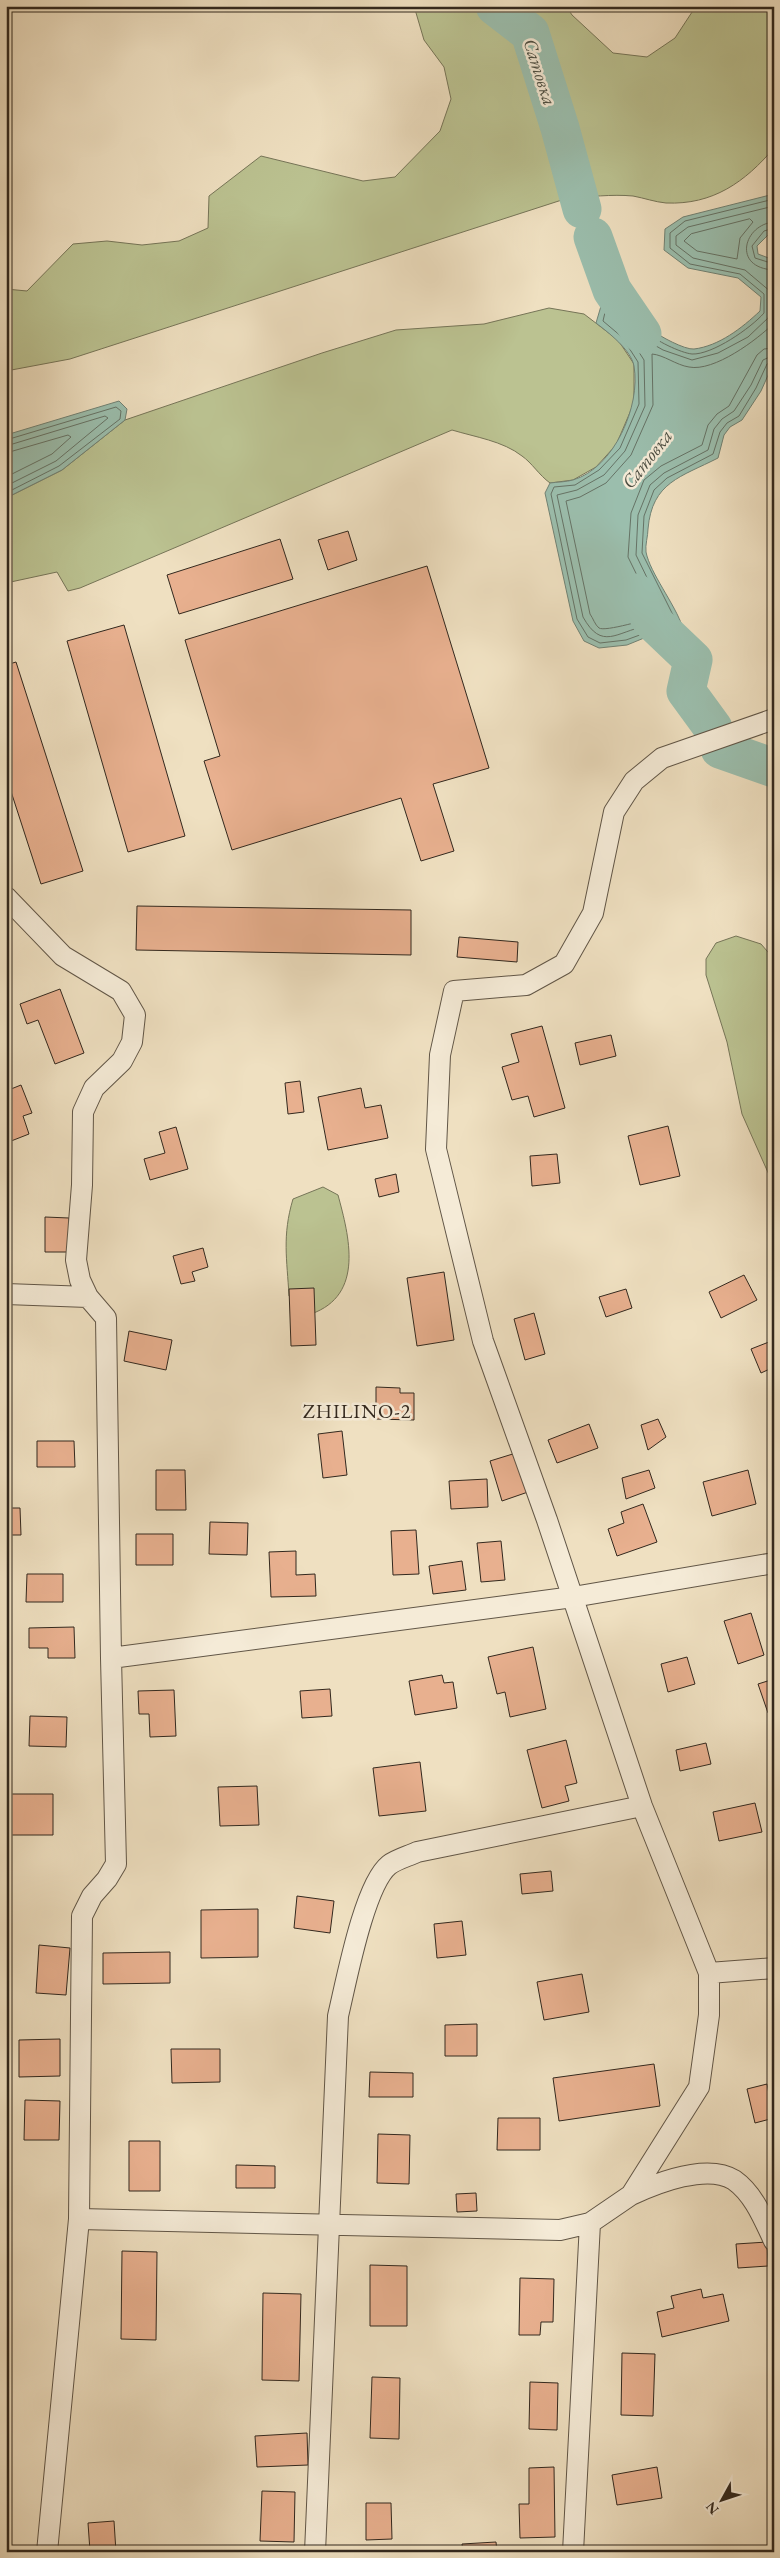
<svg xmlns="http://www.w3.org/2000/svg" width="780" height="2558" font-family="'EB Garamond',serif">
  <style>
    .green { fill: #bbc291; stroke: #767558 }
    .water { fill: #9bbead; stroke: #718274 }
    .lines { fill: none; stroke-linecap: round; stroke-linejoin: round }
    .shore { stroke: #667366; stroke-width: 1 }
    .river { stroke: #9bbead; stroke-width: 39 }
    .building { fill: #e8b08f; stroke: #32281e }
    .minor-casing { stroke: #615647; stroke-width: 22 }
    .minor { stroke: #f5ebd7; stroke-width: 20 }
    .labels { text-anchor: middle; dominant-baseline: central; stroke-width: 5; stroke-linejoin: round; paint-order: stroke }
    .water-label { font-size: 19px; font-style: italic; fill: #4c4e42; stroke: #f5ebd7 }
    .quarter-label { font-size: 20px; letter-spacing: 1px; fill: #32281e; stroke: #f5ebd7 }
  </style>
  <rect width="100%" height="100%" fill="#efe0c1"/>
  <filter id="stains"><feTurbulence type="fractalNoise" baseFrequency=".004" numOctaves="4"/><feColorMatrix values="0 0 0 0 .2 0 0 0 0 .09 0 0 0 0 .02 0 0 0 .5 -.17"/></filter>
  <radialGradient id="worn" r=".72"><stop offset=".6" stop-color="#630" stop-opacity="0"/><stop offset="1" stop-color="#630" stop-opacity=".3"/></radialGradient>
  <path class="green" d="M414,6H566L572,15L613,53L647,57L675,38L696,6H774V148C745,182 713,205 666,203C655,202 644,198 633,196C612,194 589,197 568,198L70,359L6,371V289L27,291L73,244L107,241L142,245L179,241L208,228L209,196L261,156L363,181L395,177L440,131L451,99L444,67L424,40Z
    M549,308L584,314L618,340L634,364V403L616,445L596,467L573,480L550,483C539,475 532,463 522,456C503,441 475,437 452,430L80,588L68,591L57,572L6,583V498L62,470L125,420L322,353L396,330L484,324Z
    M736,936L761,944L774,959V1186L742,1114L727,1042L706,975V959L716,943Z
    M323,1187L338,1195C349,1236 365,1295 311,1314L289,1296C287,1259 282,1236 293,1199Z"/>
  <path class="water" d="M774,194V232L768,235L757,246L758,254L774,260V362L761,391L742,420L730,427L724,435L718,458C681,477 652,482 648,529C648,536 645,545 646,552C650,573 675,604 683,628L678,635L649,636L627,645L599,648L584,641L573,621L545,493L550,483C557,482 566,482 573,480C614,468 641,406 634,366C631,350 609,333 596,323L601,306L612,290C637,303 634,315 652,330C659,336 685,350 694,349C719,346 742,328 760,311L761,297L738,278L688,268L664,250L665,229L683,217Z
    M119,401L127,409L125,420L62,470L6,498V435Z"/>
  <g class="lines">
    <path class="shore" d="M774,199L685,221L670,233V248L690,264L740,274L764,294V313C751,328 712,355 692,354C681,353 654,340 647,332C636,321 629,301 613,297L606,308L603,321L622,337L638,362L639,404L620,448L599,470L575,485L554,487L551,494L577,619L588,637L600,643L626,640L648,632L677,628L673,615L642,553L644,516L654,490L667,478L713,454L720,432L727,423L739,416L756,388L767,364L774,361
      M774,206L688,227L676,236V245L693,258L745,270L771,292V311L768,318L748,337L718,353L692,360L663,350L644,339L619,307L615,306L610,319L626,332L644,360L645,406L625,451L604,475L577,490L557,495L583,617C602,651 616,632 646,626C653,624 661,626 669,623L636,555L638,515L650,485L664,473L708,450L714,429L722,419L734,411L751,385L763,360L774,355
      M750,219L753,222L740,238L737,259L697,251L684,241L691,234Z
      M774,222C744,224 731,268 774,270
      M774,228L764,231L752,246L755,258L774,264
      M774,323C757,340 714,372 689,367C676,365 664,355 652,354L653,405L631,455L606,483L580,497L566,501L590,614C593,618 595,625 599,628C605,632 649,619 657,616L628,557L631,513L644,480L661,466L702,445L708,425L717,414L729,406L757,355L764,349L774,348
      M6,440L116,407L121,411L120,419L59,466L6,493
      M6,446L105,416L108,418L56,461L6,486
      M6,453L68,435L71,437L52,454L6,477"/>
    <path class="river" d="M495,6L530,33L560,128L582,209
      M593,237L612,290L642,334
      M636,593L651,620L693,660L686,691L713,728
      M720,749L774,768"/>
  </g>
  <path class="building" d="M348,531L357,560L328,570L318,540Z
    M280,539L293,579L179,614L167,575Z
    M427,566L489,768L433,784L454,851L421,861L401,798L232,850L204,761L220,756L185,640Z
    M124,625L185,836L128,852L67,641Z
    M16,662L83,871L41,884L6,776V665Z
    M137,906L411,910V955L136,950Z
    M459,937L518,942L517,962L457,957Z
    M60,989L84,1053L55,1064L38,1020L27,1024L20,1004Z
    M542,1026L565,1108L534,1117L528,1096L512,1100L502,1067L519,1062L511,1034Z
    M611,1035L616,1056L580,1065L575,1043Z
    M300,1081L304,1112L288,1114L285,1083Z
    M21,1085L32,1113L23,1116L29,1134L6,1143V1091Z
    M361,1088L365,1108L381,1105L388,1138L328,1150L318,1097Z
    M668,1126L680,1176L640,1185L628,1136Z
    M176,1127L188,1169L150,1180L144,1159L165,1153L159,1132Z
    M557,1154L560,1183L532,1186L530,1156Z
    M396,1174L399,1192L379,1197L375,1179Z
    M45,1217L69,1218V1252H45Z
    M203,1248L208,1267L192,1272L195,1281L181,1284L173,1256Z
    M444,1272L454,1340L417,1346L407,1278Z
    M744,1275L757,1300L721,1318L709,1292Z
    M314,1288L316,1345L291,1346L289,1289Z
    M626,1289L632,1308L606,1317L599,1297Z
    M534,1313L545,1354L525,1360L514,1319Z
    M129,1331L172,1340L166,1370L124,1361Z
    M774,1340V1367L761,1373L751,1349Z
    M376,1387L400,1388V1393H414V1420L376,1419Z
    M658,1419L666,1437L648,1450L641,1425Z
    M589,1424L598,1448L557,1463L548,1440Z
    M342,1431L347,1475L323,1478L318,1434Z
    M37,1441H74L75,1467H37Z
    M516,1453L528,1492L502,1501L490,1461Z
    M156,1470H185L186,1510H156Z
    M649,1470L655,1488L626,1499L622,1478Z
    M748,1470L756,1504L712,1516L703,1482Z
    M487,1479L488,1507L451,1509L449,1481Z
    M643,1504L657,1542L617,1556L608,1529L624,1523L621,1512Z
    M6,1508H20L21,1535H6Z
    M210,1522L248,1523L247,1555L209,1554Z
    M416,1530L419,1574L393,1575L391,1531Z
    M136,1534H173V1565H136Z
    M501,1541L505,1580L481,1582L477,1543Z
    M296,1551V1575L315,1574L316,1596L271,1597L269,1552Z
    M462,1561L466,1590L433,1594L429,1566Z
    M27,1574H63V1602H26Z
    M751,1613L764,1655L738,1664L724,1621Z
    M74,1627L75,1658H48V1648H29V1628Z
    M533,1647L546,1709L510,1717L505,1692L497,1694L488,1657Z
    M687,1657L695,1684L668,1692L661,1664Z
    M442,1675L444,1683L453,1682L457,1708L415,1715L409,1681Z
    M774,1679V1711L768,1713L758,1684Z
    M330,1689L332,1716L302,1718L300,1691Z
    M174,1690L176,1736L150,1737L149,1714H139L138,1691Z
    M30,1716L67,1717L66,1747L29,1746Z
    M566,1740L577,1783L565,1786L569,1801L542,1808L527,1750Z
    M706,1743L711,1764L680,1771L676,1750Z
    M420,1762L426,1811L379,1816L373,1768Z
    M257,1786L259,1825L220,1826L218,1787Z
    M8,1794H53V1835H9Z
    M755,1803L762,1832L719,1841L713,1812Z
    M551,1871L553,1891L522,1894L520,1874Z
    M297,1896L334,1901L330,1933L294,1928Z
    M258,1909V1957L201,1958V1910Z
    M462,1921L466,1955L437,1958L434,1924Z
    M39,1945L70,1948L66,1995L36,1993Z
    M170,1952V1983L103,1984V1953Z
    M582,1974L589,2012L544,2020L537,1982Z
    M477,2024V2056H445V2025Z
    M60,2039V2076L19,2077V2040Z
    M171,2049H220V2082L172,2083Z
    M654,2064L660,2106L559,2121L553,2078Z
    M370,2072L413,2073V2097H369Z
    M767,2084L774,2118L755,2123L747,2089Z
    M25,2100L60,2101L59,2140H24Z
    M498,2118H540V2150H497Z
    M378,2134L410,2135L409,2184L377,2183Z
    M129,2141H160V2191H129Z
    M236,2165L275,2166V2188H236Z
    M476,2193L477,2211L457,2212L456,2194Z
    M767,2242L768,2266L738,2268L736,2244Z
    M122,2251L157,2252L156,2340L121,2339Z
    M370,2265L407,2266V2326H370Z
    M520,2278L554,2279L553,2322H541L540,2335H519Z
    M701,2289L703,2298L723,2294L729,2321L662,2337L657,2312L674,2308L671,2296Z
    M263,2293L301,2294L299,2381L262,2380Z
    M622,2353L655,2354L653,2416L621,2415Z
    M372,2377L400,2378L399,2439L370,2438Z
    M530,2382L558,2383L557,2430L529,2429Z
    M307,2433L308,2465L257,2467L255,2436Z
    M554,2467L555,2537L520,2538L519,2504H529V2468Z
    M657,2467L662,2498L617,2505L612,2475Z
    M262,2491L295,2492L294,2542L260,2541Z
    M366,2503H391L392,2539L366,2540Z
    M114,2521L116,2552H80L90,2551L88,2523Z
    M496,2542L497,2552H463L462,2544Z"/>
  <g class="lines">
    <defs>
      <path id="minor" d="M6,897L63,956L121,991L135,1015L132,1042L122,1061L94,1088L83,1112L82,1185L76,1260L80,1280L88,1297L106,1318L111,1658
        M6,1294L88,1297
        M709,1973L642,1806L547,1520L483,1341L436,1149L440,1055L454,991L526,985L564,964L593,913L614,812L634,781L662,758L774,719
        M631,2195C657,2183 707,2163 734,2180C754,2194 764,2220 774,2241
        M79,2219L560,2230L590,2223L631,2195L699,2087L709,2015V1973L774,1968
        M47,2552L79,2219L82,1916L92,1896L107,1879L116,1864L111,1658L573,1597L774,1563
        M315,2552L338,2016C346,1983 364,1885 389,1865C397,1859 409,1856 417,1852L642,1806
        M573,2552L590,2223"/>
    </defs>
    <use href="#minor" class="minor-casing"/>
    <use href="#minor" class="minor"/>
  </g>
  <g class="labels">
    <g class="water-label">
      <text transform="translate(540 72) rotate(72)">Сатовка</text>
      <text transform="translate(647 459) rotate(-52)">Сатовка</text>
    </g>
    <g class="quarter-label">
      <text x="357" y="1411">ZHILINO-2</text>
    </g>
  </g>
  <rect width="780" height="2558" fill="none" stroke="#efe0c1" stroke-width="25"/>
  <rect x="8" y="8" width="765" height="2543" fill="none" stroke="#32281e" stroke-width="2.5"/>
  <rect x="12" y="12" width="755" height="2533" fill="none" stroke="#32281e"/>
  <g transform="translate(722 2500) rotate(230)" stroke="#f5ebd7" stroke-width="4" paint-order="stroke">
  <path d="M0-4L9 19L0 12L-9 19Z" fill="#32281e"/>
  <text y="-8" font-size="14" font-weight="bold" text-anchor="middle" fill="#32281e">N</text>
  </g>
  <rect width="100%" height="100%" filter="url(#stains)"/>
  <rect width="100%" height="100%" fill="url(#worn)"/>
</svg>
